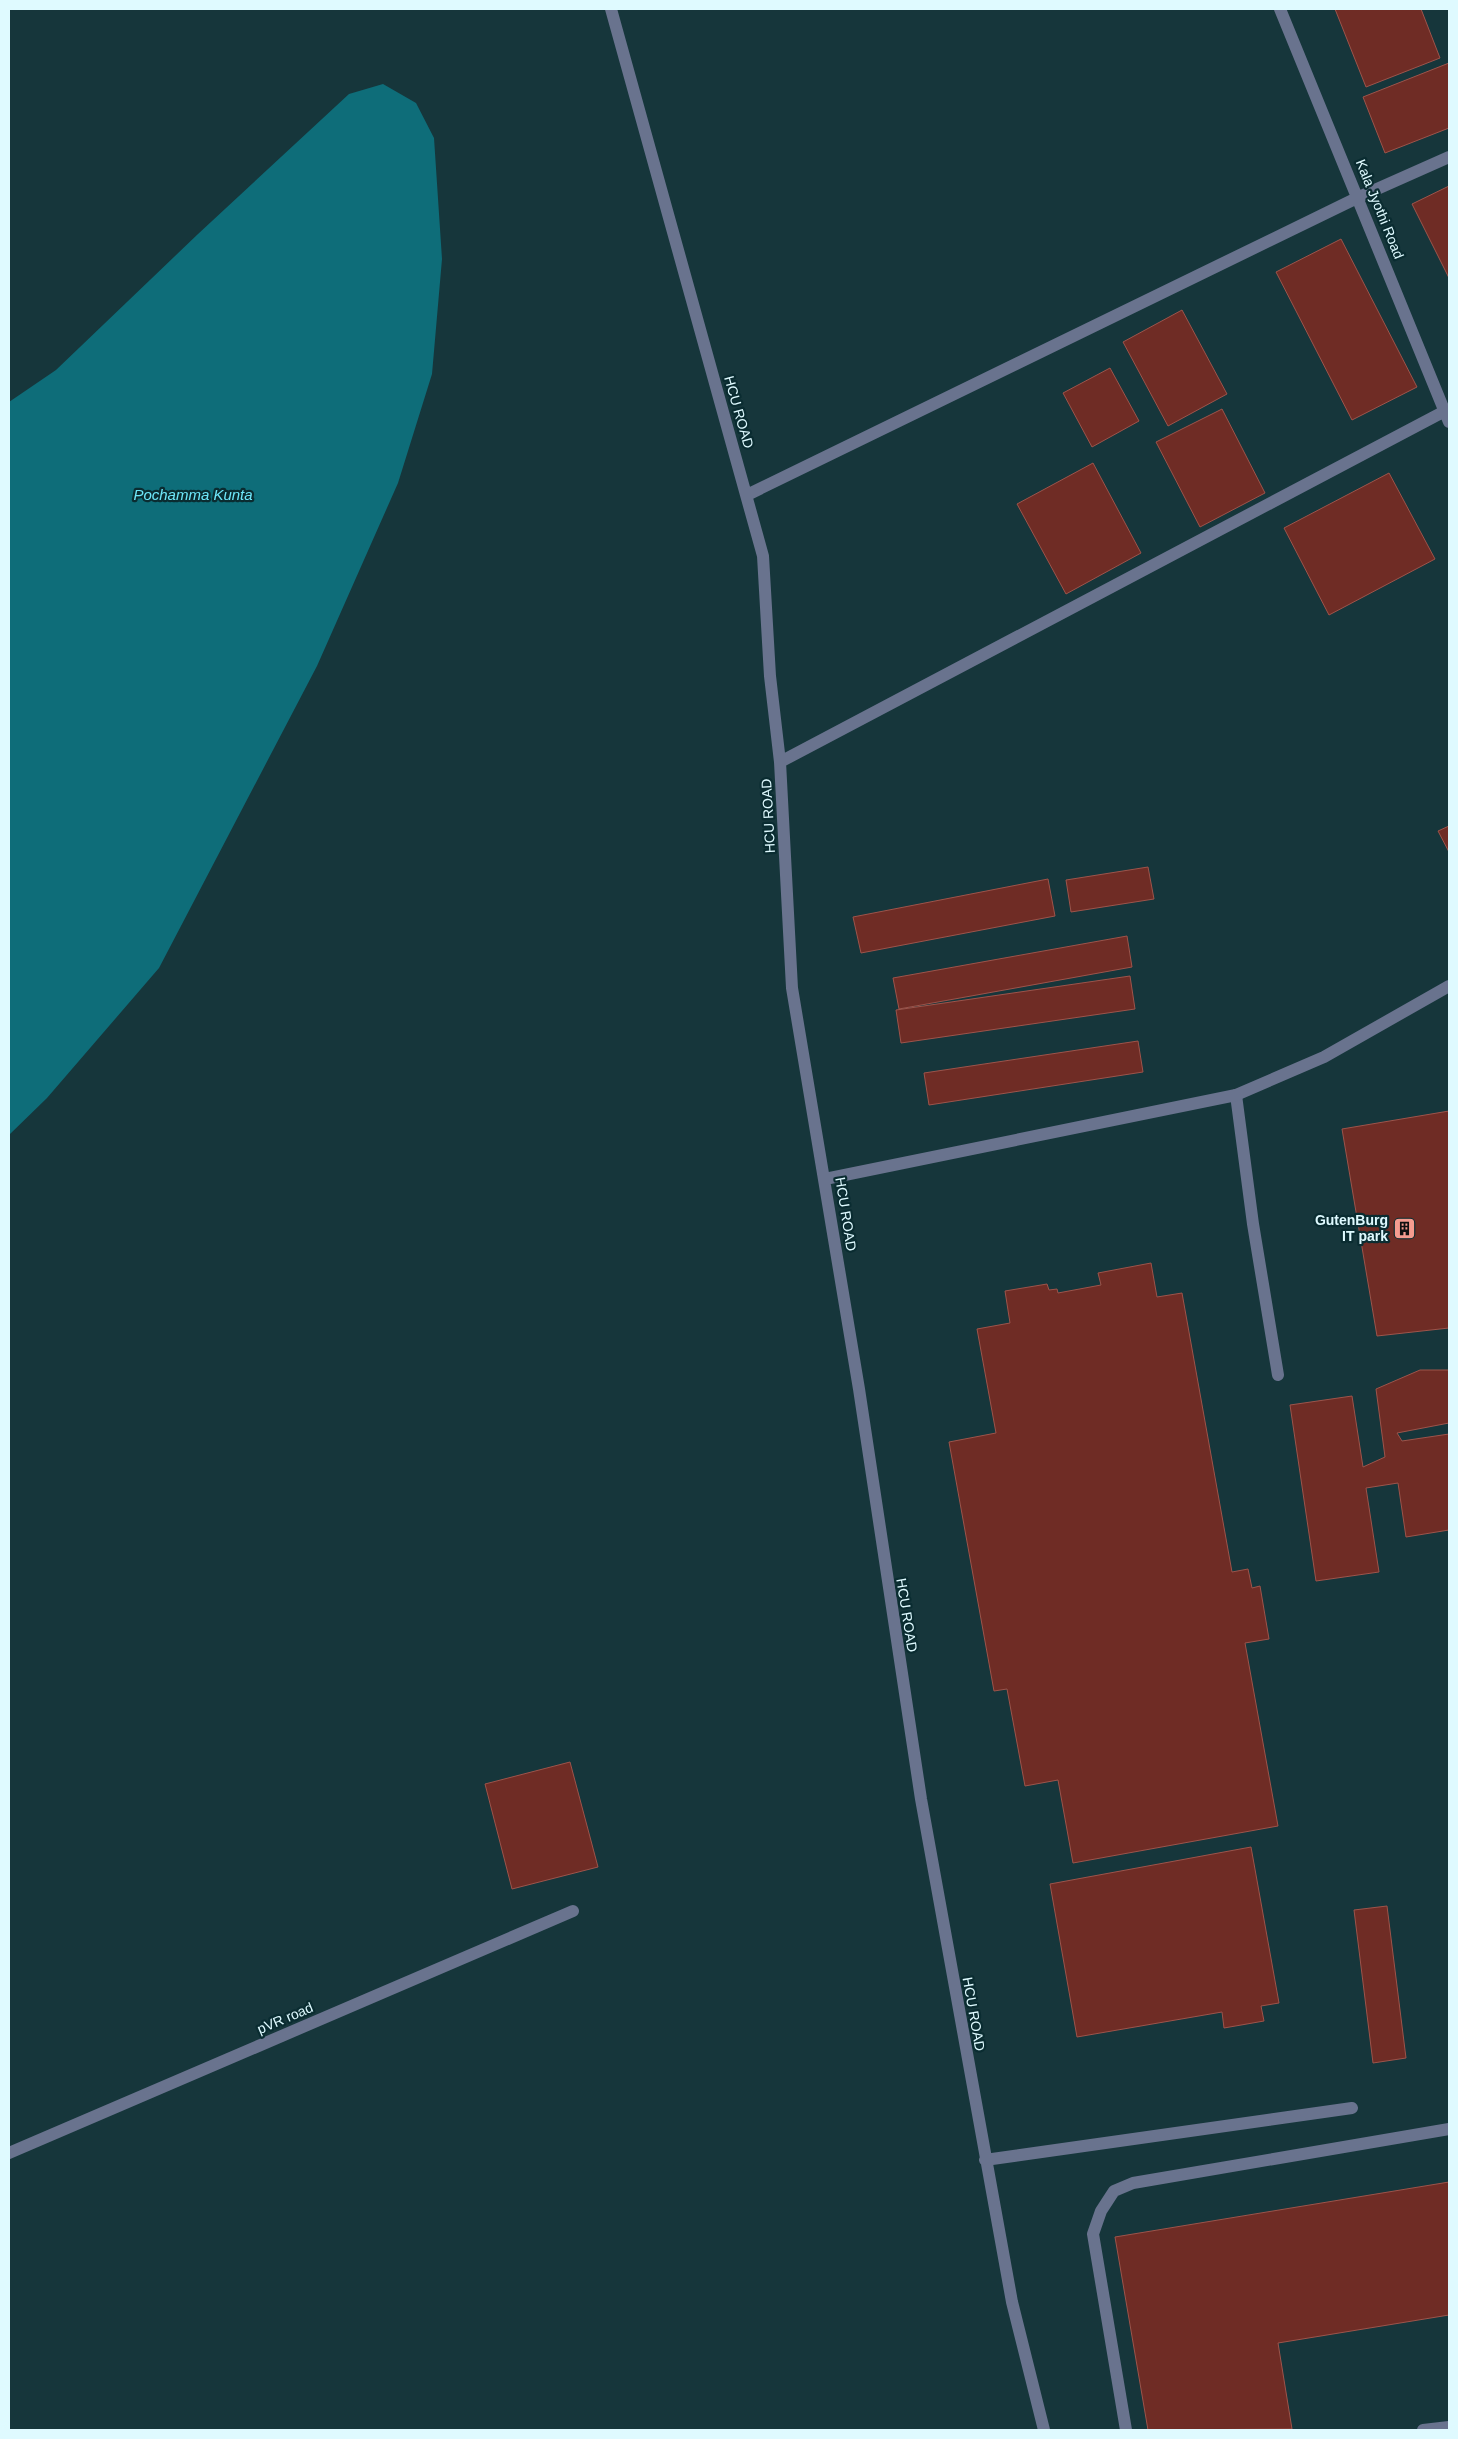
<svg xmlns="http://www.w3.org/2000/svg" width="1458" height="2439" font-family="Helvetica,sans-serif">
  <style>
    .water { fill: #0e6d79 }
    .building { fill: #6f2c25; stroke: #9d544b }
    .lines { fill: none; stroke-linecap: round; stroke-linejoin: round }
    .lane { stroke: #69738e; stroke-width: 12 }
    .street { stroke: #69738e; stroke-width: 12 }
    .labels { text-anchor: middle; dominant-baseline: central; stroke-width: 4.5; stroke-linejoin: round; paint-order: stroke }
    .street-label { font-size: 14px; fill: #dffaff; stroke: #0a2c31 }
    .poi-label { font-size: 14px; font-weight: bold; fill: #dffaff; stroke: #0a2c31; text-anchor: end }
    .water-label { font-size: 15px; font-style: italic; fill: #6de6f9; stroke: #0a2c31 }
  </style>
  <rect width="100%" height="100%" fill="#16363b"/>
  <path class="water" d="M383,84L416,103L434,138L442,259L432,374L398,483L317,666L159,968L47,1098L9,1135V402L56,370L198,234L349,94Z"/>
  <path class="building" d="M1335,9H1421L1440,58L1366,87Z
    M1449,63V128L1385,153L1363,97Z
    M1449,186V278L1412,204Z
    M1341,239L1417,387L1352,420L1276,272Z
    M1182,310L1227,394L1168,426L1123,342Z
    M1110,368L1139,421L1092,447L1063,393Z
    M1222,409L1265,493L1200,527L1156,442Z
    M1093,463L1141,553L1066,594L1017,504Z
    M1389,473L1435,559L1329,615L1284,528Z
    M1449,826V852L1438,831Z
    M1148,867L1154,899L1071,912L1066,880Z
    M1048,879L1055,916L861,953L853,917Z
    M1127,936L1132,967L899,1009L893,978Z
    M1130,976L1135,1009L901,1043L896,1010Z
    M1138,1041L1143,1072L929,1105L924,1073Z
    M1449,1111V1328L1377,1336L1342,1129Z
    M1151,1263L1157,1297L1182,1293L1232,1572L1248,1569L1252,1588L1260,1586L1269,1639L1245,1643L1278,1826L1073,1863L1058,1780L1025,1786L1007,1689L994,1691L949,1442L996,1433L977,1329L1010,1323L1005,1291L1047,1284L1049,1290L1057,1289L1058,1293L1101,1285L1098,1273Z
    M1420,1370H1449V1423L1397,1433L1402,1441L1449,1434V1530L1406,1537L1398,1483L1366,1488L1379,1572L1316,1581L1290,1405L1352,1396L1363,1467L1385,1457L1376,1389Z
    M570,1762L598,1867L512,1889L485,1784Z
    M1251,1847L1279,2003L1261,2006L1264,2021L1224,2028L1222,2012L1077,2037L1050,1884Z
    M1387,1906L1406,2058L1373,2063L1354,1910Z
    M1449,2182V2315L1278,2343L1292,2429L1148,2430L1115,2237Z"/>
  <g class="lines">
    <path class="lane" d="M1236,1095L1253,1224L1278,1375"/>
    <path class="street" d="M611,9L763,556L770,676L780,762L792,988L859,1389L921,1799L1012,2302L1044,2430
      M1280,9L1449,422
      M747,495L1359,197L1449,157
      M780,762L1445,411
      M825,1179L1236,1095L1324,1057L1449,986
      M9,2153L573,1911
      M985,2160L1352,2108
      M1126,2430L1093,2234L1101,2211L1114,2191L1133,2183L1449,2129
      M1423,2430L1449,2427"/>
  </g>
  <defs>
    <symbol id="building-square" viewBox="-11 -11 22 22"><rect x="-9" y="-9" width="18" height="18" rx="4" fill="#f59c90" stroke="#0a2c31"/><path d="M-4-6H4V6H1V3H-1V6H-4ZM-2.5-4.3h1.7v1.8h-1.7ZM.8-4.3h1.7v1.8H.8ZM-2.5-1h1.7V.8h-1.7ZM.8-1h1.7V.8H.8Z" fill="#111"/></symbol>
  </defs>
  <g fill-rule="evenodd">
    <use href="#building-square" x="1392" y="1216" width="25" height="25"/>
  </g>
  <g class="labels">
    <g class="street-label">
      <text transform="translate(1380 209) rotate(68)">Kala Jyothi Road</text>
      <text transform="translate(739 412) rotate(74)">HCU ROAD</text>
      <text transform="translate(768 816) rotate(-93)">HCU ROAD</text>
      <text transform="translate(846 1214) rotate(81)">HCU ROAD</text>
      <text transform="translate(907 1615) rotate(81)">HCU ROAD</text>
      <text transform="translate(974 2014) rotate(80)">HCU ROAD</text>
      <text transform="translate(285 2018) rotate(-23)">pVR road</text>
    </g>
    <g class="poi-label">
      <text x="1388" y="1220">GutenBurg<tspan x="1388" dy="16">IT park</tspan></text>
    </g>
    <g class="water-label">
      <text x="193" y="494">Pochamma Kunta</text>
    </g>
  </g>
  <rect width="1458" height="2439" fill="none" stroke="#dffaff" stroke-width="20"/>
</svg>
